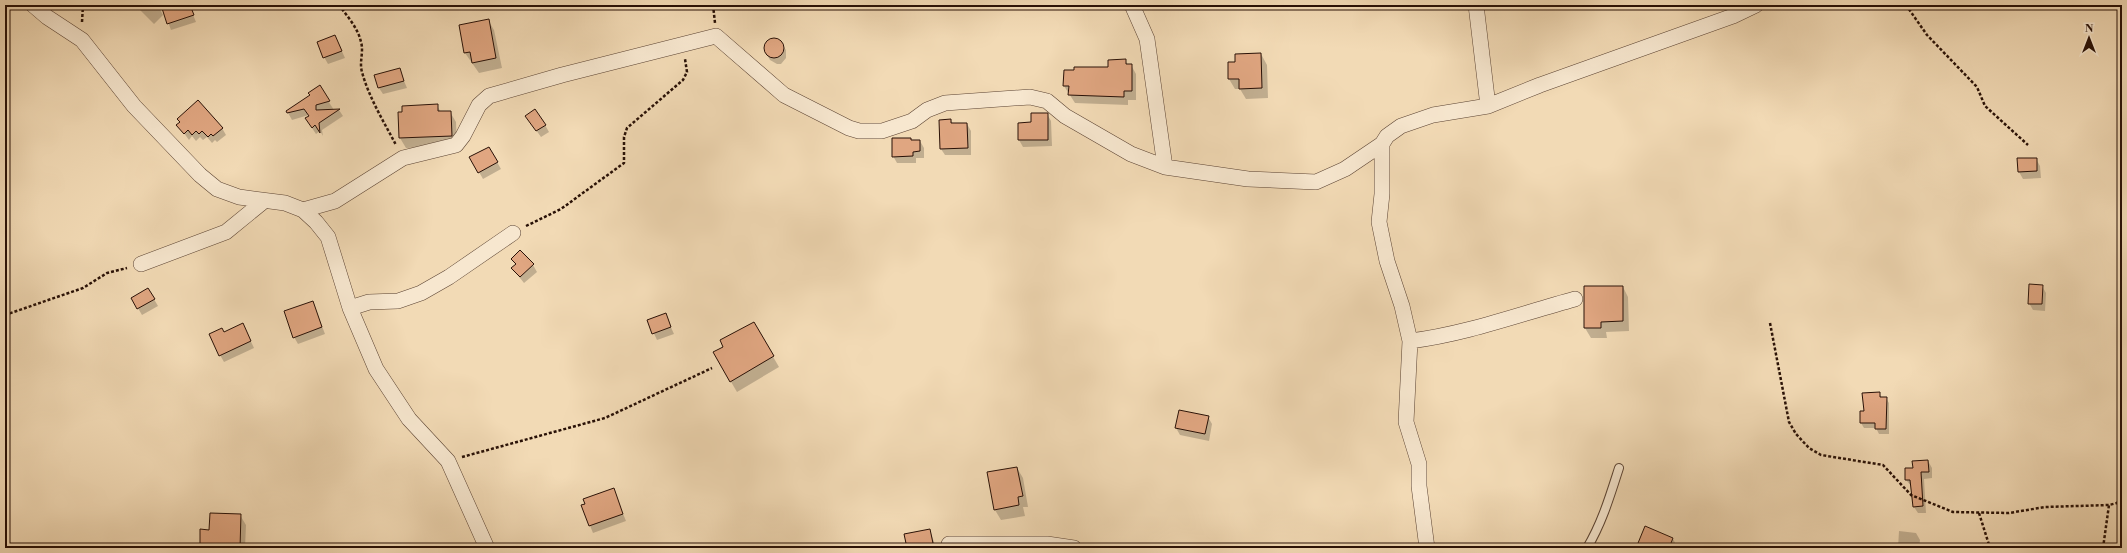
<svg xmlns="http://www.w3.org/2000/svg" width="2127" height="553" font-family="'Libre Bodoni',serif">
  <style>
    .shadow { fill: #0003 }
    .building { fill: #e0a681; stroke: #281006 }
    .lines { fill: none; stroke-linecap: round; stroke-linejoin: round }
    .service-casing { stroke: #5a4232; stroke-width: 10 }
    .minor-casing { stroke: #5a4232; stroke-width: 16 }
    .path { stroke: #281006; stroke-width: 2.5; stroke-dasharray: 3 2; stroke-linecap: butt }
    .service { stroke: #f7e7cf; stroke-width: 8 }
    .minor { stroke: #f7e7cf; stroke-width: 15 }
  </style>
  <rect width="100%" height="100%" fill="#f2dab5"/>
  <filter id="stains"><feTurbulence type="fractalNoise" baseFrequency=".005" numOctaves="4"/><feColorMatrix values="0 0 0 0 .2 0 0 0 0 .09 0 0 0 0 .02 0 0 0 .5 -.17"/></filter>
  <radialGradient id="worn" r=".72"><stop offset=".6" stop-color="#630" stop-opacity="0"/><stop offset="1" stop-color="#630" stop-opacity=".3"/></radialGradient>
  <path class="shadow" d="M135,5H158L163,15L154,24Z
    M162,5H189L196,22L171,30Z
    M488,20L494,30L502,68L479,73L465,53Z
    M335,36L345,58L328,64L324,57Z
    M770,39L778,40L786,50V58L781,64H777L770,60L766,53L765,45Z
    M1261,54L1267,65L1268,98L1246,99L1240,89H1235L1229,79L1236,63Z
    M1125,60L1128,65H1131L1136,74V100H1128V105L1075,103L1064,86L1065,71L1109,68Z
    M399,69L407,88L383,94L379,88Z
    M319,87L334,110H339L343,116L322,130L323,136L320,131L316,134L310,125L312,114L292,120L287,111L311,96Z
    M437,106L441,112H450L456,122L457,146L406,148L400,138Z
    M1047,114L1051,121L1052,146L1023,147L1019,140V124L1032,123Z
    M178,119L222,128L226,135L217,142L215,140L212,143L207,137L203,140L200,137L196,141L192,136L189,140L178,125L180,123Z
    M951,120L953,124H967L971,131V155H945L941,149Z
    M531,123L545,125L549,132L541,137Z
    M910,139L912,141H920L924,148V158H916V163H897L893,156Z
    M489,148L501,169L483,179L471,158Z
    M2036,159L2040,166L2041,178L2023,179L2019,172Z
    M512,259L533,265L537,272L524,283L512,268L516,265Z
    M2042,286L2046,293L2045,311L2033,310L2029,303Z
    M1623,287L1628,297L1629,331L1606,332L1607,338H1591L1585,328Z
    M148,289L158,306L142,315L132,298Z
    M313,303L325,334L298,344L294,337Z
    M665,314L674,334L657,340L648,321Z
    M754,324L779,367L737,392L714,353Z
    M246,331L254,348L224,362L220,355L224,333Z
    M1879,393L1882,398H1886L1889,403V434H1879L1876,428H1864L1861,423L1865,412Z
    M1208,417L1212,424L1209,441L1180,435L1176,428Z
    M1928,461L1932,468V478L1924,479L1926,513H1918L1914,507L1912,487L1906,480V469L1914,468Z
    M1017,468L1023,478L1028,507H1023L1025,516L1001,520L995,510Z
    M613,489L626,521L593,533L582,506Z
    M240,515L246,525L245,548H201L210,531Z
    M930,530L936,548H908Z
    M1899,531L1916,533L1920,540L1919,548H1898Z
    M1673,539L1677,546L1676,548H1637Z"/>
  <path class="building" d="M161,5H190L194,15L167,24Z
    M489,19L496,58L472,63L470,52L464,53L459,25Z
    M335,35L342,51L323,58L317,42Z
    M764 48a10 10 0 1 1 20 0a10 10 0 1 1-20 0Z
    M1261,53L1262,88L1239,89V79H1228V62H1235V54Z
    M1126,59V64H1132V91H1124V97L1068,95L1069,86H1063L1064,70H1074V67H1108V60Z
    M400,68L404,81L378,88L374,75Z
    M320,85L330,101L316,105V110L340,109L319,123L320,133L315,125L312,128L305,118L309,116L304,109L287,113L286,111L310,95L308,93Z
    M198,100L223,128L213,136L211,134L208,137L202,131L199,134L196,131L192,135L188,130L184,134L176,125L180,122L177,119Z
    M438,104V111H451L452,136L399,138L398,112H402V106Z
    M535,109L546,125L536,131L525,116Z
    M1031,113H1048V140H1018V123L1031,122Z
    M951,119V123H967L968,148L940,149L939,120Z
    M892,138H911V140H920V151L913,152V156L892,157Z
    M489,147L498,162L478,173L469,157Z
    M2017,158H2037V171L2018,172Z
    M520,250L534,264L520,277L511,268L516,264L511,259Z
    M2029,284L2043,285L2042,304H2028Z
    M1584,286H1623V321L1601,322V328H1584Z
    M148,288L155,299L137,309L131,298Z
    M313,301L322,327L293,338L284,311Z
    M666,313L671,327L652,334L647,320Z
    M754,322L774,356L730,382L713,352L723,347L720,340Z
    M243,323L251,341L219,356L209,334L222,328L224,332Z
    M1880,392V397H1887L1886,429H1875V423H1860V411H1864L1862,393Z
    M1179,410L1209,416L1205,434L1175,428Z
    M1928,460L1929,472H1921L1923,506L1913,507L1910,480H1905V468H1913L1912,461Z
    M1017,467L1023,496L1018,497L1019,505L994,510L987,472Z
    M614,488L623,514L589,526L581,505L585,504L583,499Z
    M210,513L241,514L240,548H200V529L209,530Z
    M1645,526L1673,538L1669,548H1636Z
    M930,529L934,548H907L904,534Z"/>
  <g class="lines">
    <defs>
      <path id="service" d="M1587,548C1602,523 1610,496 1619,468"/>
      <path id="minor" d="M33,5L47,17L82,40L134,106L200,175L217,189L239,197L285,203L303,210L316,222L328,237L350,308L376,369L409,419L448,461L487,548
        M1132,5L1147,39L1165,167
        M1476,5L1488,106
        M303,210L335,201L403,158L456,145L463,136L479,105L489,96L562,75L716,36L784,95L849,128L859,131H882L912,121L927,110L945,103L1030,97L1047,101L1065,116L1131,154L1165,167L1248,179L1316,182L1345,169L1382,144
        M141,264L226,232L264,201
        M350,308L369,302L398,301L421,293L449,277L513,233
        M1410,341C1466,334 1520,314 1575,299
        M949,544H1047L1074,548
        M1427,548L1419,486V464L1406,422L1410,341L1402,306L1387,261L1379,222L1382,194V144L1387,136L1401,126L1433,115L1488,106L1540,85L1733,16L1756,5"/>
    </defs>
    <use href="#service" class="service-casing"/>
    <use href="#minor" class="minor-casing"/>
    <path class="path" d="M339,5C347,16 358,28 361,42C364,52 359,62 362,72C369,98 384,122 396,145
      M713,5L715,23
      M1906,5L1927,35L1977,87L1985,106L2028,145
      M82,22L83,5
      M526,226L561,209L624,163V137L627,128L683,80L687,72L685,59
      M5,315L83,288L107,273L127,268
      M1770,323L1789,422L1796,434L1809,448L1821,455L1883,465L1911,495L1953,512L2009,513L2045,507L2109,505L2117,503L2122,494
      M462,457L605,418L712,368
      M2117,503L2122,504
      M1979,513L1990,548
      M2103,548L2109,505"/>
    <use href="#service" class="service"/>
    <use href="#minor" class="minor"/>
  </g>
  <rect width="2127" height="553" fill="none" stroke="#f2dab5" stroke-width="20"/>
  <rect x="6" y="6" width="2115" height="541" fill="none" stroke="#281006" stroke-width="2"/>
  <rect x="10" y="10" width="2107" height="533" fill="none" stroke="#281006"/>
  <g transform="translate(2089 38)" stroke="#f7e7cf" stroke-width="3" paint-order="stroke">
  <path d="M0-3L7 15L0 10L-7 15Z" fill="#281006"/>
  <text y="-6" font-size="11" font-weight="bold" text-anchor="middle" fill="#281006">N</text>
  </g>
  <rect width="100%" height="100%" filter="url(#stains)"/>
  <rect width="100%" height="100%" fill="url(#worn)"/>
</svg>
